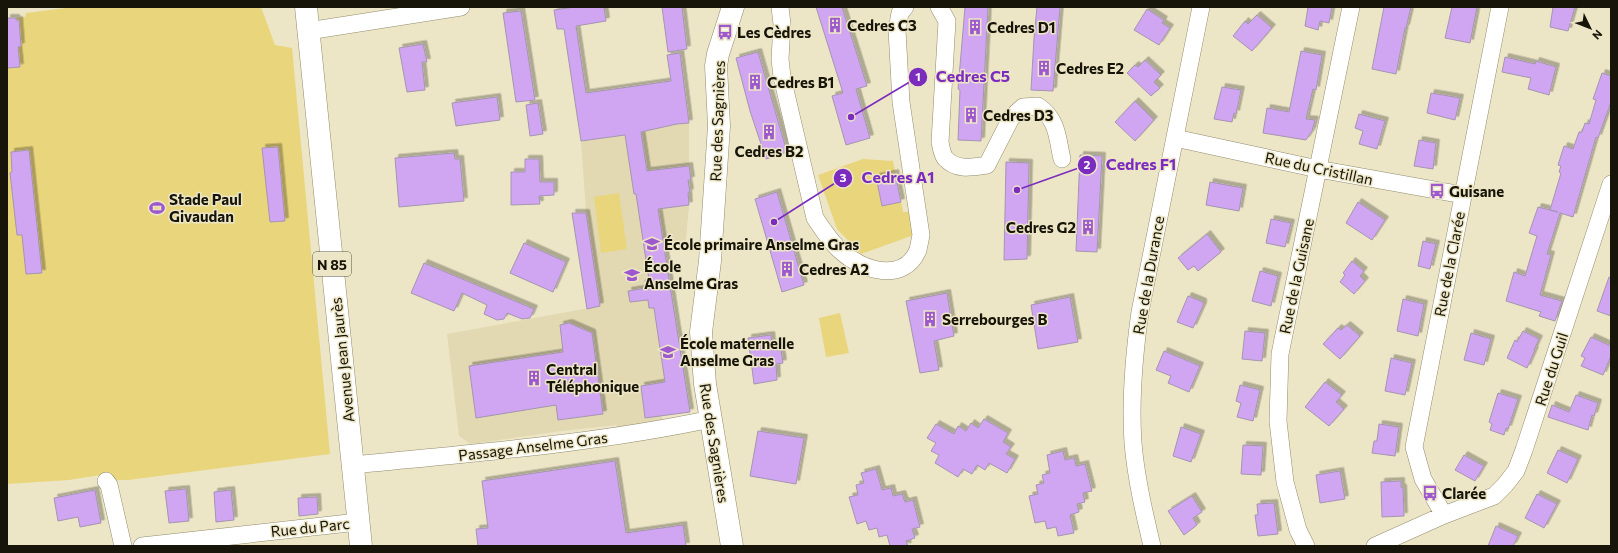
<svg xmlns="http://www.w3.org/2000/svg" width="1618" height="553" font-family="Commissioner,sans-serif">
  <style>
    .built { fill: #e2d9b2 }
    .green { fill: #e9d57c }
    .building { fill: #d0a5f2; stroke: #a495b0; filter: url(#shadow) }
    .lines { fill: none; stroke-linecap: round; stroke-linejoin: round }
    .minor-casing { stroke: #928b6d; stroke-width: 18 }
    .major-casing { stroke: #928b6d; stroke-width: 23 }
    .minor { stroke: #fff; stroke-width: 17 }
    .major { stroke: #fff; stroke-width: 22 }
    .labels { text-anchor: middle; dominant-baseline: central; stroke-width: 3; stroke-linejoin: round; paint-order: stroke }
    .shield { fill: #ede6c6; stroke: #575442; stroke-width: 1 }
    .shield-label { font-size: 14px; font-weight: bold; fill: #171509 }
    .poi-label { font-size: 15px; font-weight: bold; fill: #171509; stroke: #ede6c6; text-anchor: start }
    .street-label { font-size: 15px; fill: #171509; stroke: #ede6c6 }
    .leader { fill: none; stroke: #7b2cbf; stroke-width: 1.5 }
    .callout-dot { fill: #7b2cbf; stroke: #ede6c6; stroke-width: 1.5 }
    .mark-label { font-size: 12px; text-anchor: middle; font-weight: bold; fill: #fff }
    .callout-label { font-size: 16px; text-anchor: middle; font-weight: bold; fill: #7b2cbf; stroke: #ede6c6; stroke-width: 3; stroke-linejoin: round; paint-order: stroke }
  </style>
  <defs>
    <filter id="shadow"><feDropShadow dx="3.5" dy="-3.5" stdDeviation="0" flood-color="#0004"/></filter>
  </defs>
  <rect width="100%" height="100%" fill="#ede6c6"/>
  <path class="built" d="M689,123V166L691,180H688L690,192L688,193L689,205L686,240L663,243L690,412L662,415L663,424L616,428L617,425L562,431L471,444L459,436L447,334L600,306L586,213L581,141L641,132L677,124Z"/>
  <path class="green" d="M74,7H261L275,45L292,48L330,454L128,480H111L107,474L69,480L7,484V19L25,17L26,13Z
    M863,159L893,161L903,212H910L914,235L861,254L837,229L818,175Z
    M619,193L627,249L601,253L594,197Z
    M840,313L849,353L826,357L819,318Z"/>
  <path class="building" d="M574,7H604L606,21L576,26L586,93L671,81L667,55L680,53L689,123L677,124L641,132L647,171L689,166L691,180H688L690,192L688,193L689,205L658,209L690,412L645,418L641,386L665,382L654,308H649L648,300L630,302L628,291L646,288L645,280H649L636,194H634L625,135L581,141L564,29H557L554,10Z
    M662,7H682L687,49L668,52Z
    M816,7H842L867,86L856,89L870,138L846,145L832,96L843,93Z
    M965,7H988L981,141L958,140L960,90L958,89Z
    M1037,7H1060L1053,91L1031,90L1034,38Z
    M1308,7H1332L1329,23L1320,21L1318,30L1305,26Z
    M1384,7H1411L1406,28H1405L1396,74L1372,69Z
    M1452,7H1477L1470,43L1445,38Z
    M1553,7H1575L1568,31L1550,27Z
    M1147,9L1164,20L1162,23L1170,28L1159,45L1134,30Z
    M521,11L535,100L516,102L503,13Z
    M1257,15L1272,28L1252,51L1233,36L1245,21L1248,24Z
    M7,18H16V20H19L21,46L18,47L20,67L7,68Z
    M423,44L427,62H422L425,90L407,92L399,48Z
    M1301,51L1322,55L1316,90L1313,89L1306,119L1315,120L1312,131L1306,140L1263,133L1267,108L1289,112Z
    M758,52L787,152L766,159L750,111L736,58Z
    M1505,57L1535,64L1536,61L1556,67L1549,95L1528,89L1531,78L1502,72Z
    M1145,60L1161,75L1154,82L1160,88L1151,96L1127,73L1135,65L1138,67Z
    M1602,73L1611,76V102L1598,138L1596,137L1573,217L1560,213L1547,254L1551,255L1540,295L1562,301L1555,321L1539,316L1541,312L1506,301L1514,272L1525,276L1537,236L1529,233L1538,207L1558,212L1550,210L1561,173L1559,172L1561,166L1558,165L1564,146L1573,149L1579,132H1582L1585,123L1589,124L1596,100L1593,99Z
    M1222,87L1241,90L1236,114L1234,113L1232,122L1214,119Z
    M1431,93L1460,98L1455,120L1427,113Z
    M497,97L500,120L456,126L452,103Z
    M1135,101L1154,120L1135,141L1115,122Z
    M538,103L543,134L530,136L526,105Z
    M1359,114L1385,121L1377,149L1359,144L1363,131L1355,128Z
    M1419,140L1436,143L1433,169L1414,166Z
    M278,147L285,221L270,222L262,148Z
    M29,150L42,273L26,274L22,235H17L10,173L12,172L11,152Z
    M454,153L455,159H460L464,201L399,207L395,158Z
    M1080,155L1102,156L1097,252L1076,251Z
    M525,159H539L540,182H554V195L539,196L540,204L511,205V172H525Z
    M1006,162L1029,163L1027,259L1004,260Z
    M895,173L901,202L882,206L876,177Z
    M1210,182L1243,188L1239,211L1206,205Z
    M777,192L804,285L782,292L755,199Z
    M1358,202L1385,220L1372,240L1346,223Z
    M572,213H586L600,306L587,309Z
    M1271,219L1291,223L1285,247L1266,243Z
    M1207,234L1221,252L1198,271L1194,266L1188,270L1178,258Z
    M1423,241L1436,244L1430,269L1418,266Z
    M524,243L566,262L553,292L510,273Z
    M1352,261L1364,271L1360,276L1365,281L1354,294L1340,282L1345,275L1343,273Z
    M424,263L534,309L530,318L522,319L507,313L504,319L497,320L484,314L487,305L462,293L454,311L411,293Z
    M1260,271L1278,276L1271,306L1252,301Z
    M1609,277H1611V316L1597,311Z
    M947,293L954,336L934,341L939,370L920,373L906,301Z
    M1188,296L1203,302V306L1193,328L1177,322Z
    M1070,297L1078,342L1038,349L1031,305Z
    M1403,299L1424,304L1418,336L1397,331Z
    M569,323L592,333L603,414L558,420L556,405L476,418L469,366L563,352L560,325Z
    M1347,325L1360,336L1340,359L1323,344L1338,328L1341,330Z
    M1245,331L1265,333L1262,361L1242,359Z
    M1523,331L1539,339L1534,350H1535L1527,368L1507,358L1515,340L1517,342Z
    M1471,333L1491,339L1484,365L1464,360Z
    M771,335L773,350H781L783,363L776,364L777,380L754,384L748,338Z
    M1591,337L1611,346V356L1603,375L1581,366L1585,358L1581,356Z
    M1164,351L1200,366L1189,392L1168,383L1171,376L1156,370Z
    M1391,358L1412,363L1405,395L1385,391Z
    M1325,382L1342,395L1336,402L1344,409L1329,426L1305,407Z
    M1240,385L1260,390L1253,421L1237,417L1241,403L1236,401Z
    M1498,393L1518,399L1508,429L1506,428L1504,435L1490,430L1492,424L1489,422Z
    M1576,395L1598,403L1594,416L1592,415L1588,430L1548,417L1552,405L1569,412Z
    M984,419L1008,433L1003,442L1011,447L1006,454L1015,459L1007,473L989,463L985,470L977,465L972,474L963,469L958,477L935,463L939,455L931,451L936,443L927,438L936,424L954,434L958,426L966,431L971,423L978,428Z
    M1379,424L1399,427L1395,456L1372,453L1374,441H1377Z
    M1181,427L1201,434L1191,462L1173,456Z
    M758,431L804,438L796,484L750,476Z
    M1243,445L1263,446L1261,475L1241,474Z
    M1558,450L1578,459L1567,483L1547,473Z
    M1063,451L1065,460L1074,458L1076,466L1085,464L1092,491L1083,493L1085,502L1077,504L1079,512L1070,515L1074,533L1058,536L1056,527L1047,529L1045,521L1035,523L1029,496L1038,494L1036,485L1044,483L1042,475L1050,473L1047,455Z
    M1464,455L1484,466L1475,481L1455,470Z
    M615,461L626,533L683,525L686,546H478L476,529L488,528L482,481Z
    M876,469L882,490L891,488L893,496L902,494L905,502L913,500L920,527L912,529L915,538L906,541L908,546H890L887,535L879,537L877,528L869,530L866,521L857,524L849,497L858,495L856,485L864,483L861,473Z
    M1340,471L1345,499L1320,503L1316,475Z
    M1401,481V487L1403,488L1404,516L1382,517L1381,482Z
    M186,489L189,521L169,523L165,491Z
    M95,490L101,523L80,527L78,517L58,521L54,498Z
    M231,490L234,520L216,522L214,492Z
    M1537,494L1557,504L1544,528L1525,518Z
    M1192,496L1202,512L1193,518L1197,525L1184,535L1168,511Z
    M317,497L318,514L299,516L298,498Z
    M1274,503L1278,534L1258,536L1255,515H1258L1257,504Z
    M1496,526L1518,536L1513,546H1488Z"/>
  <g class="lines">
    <defs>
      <path id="minor" d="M780,7L782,24L780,59L782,77L815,218C823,230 831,243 842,252C862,270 904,284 918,250C919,245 920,240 921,235L901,102L897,30L900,13L905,7
        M939,7L947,21L940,142C941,147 942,154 945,158C956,171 973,167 987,165L1011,118L1023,107L1038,106C1058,120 1057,137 1062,159
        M308,31L461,7
        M1175,138L1318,169L1463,195
        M353,465C473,453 593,444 711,419
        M106,481L109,485L123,546
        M1444,515L1423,479L1414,447L1500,7
        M142,546L358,522
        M1152,546C1144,512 1136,478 1133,443C1130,399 1134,355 1140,312L1201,7
        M1306,546L1298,530L1285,482L1278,421L1280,354L1351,7
        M1375,546L1444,515L1494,496L1505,485L1516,471L1524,450L1611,184"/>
      <path id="major" d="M306,7L361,546
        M732,546L705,384L701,332L710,261L719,126L716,66L718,54L733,7"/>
    </defs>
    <use href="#minor" class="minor-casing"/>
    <use href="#major" class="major-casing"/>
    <use href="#minor" class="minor"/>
    <use href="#major" class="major"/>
  </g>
  <defs>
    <symbol id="building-bare" viewBox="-9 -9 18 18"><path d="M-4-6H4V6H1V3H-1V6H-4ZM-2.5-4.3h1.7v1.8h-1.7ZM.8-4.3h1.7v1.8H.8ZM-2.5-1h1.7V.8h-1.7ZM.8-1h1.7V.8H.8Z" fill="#9e58cd" stroke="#ede6c6" stroke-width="2.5" paint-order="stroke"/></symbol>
    <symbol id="bus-bare" viewBox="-9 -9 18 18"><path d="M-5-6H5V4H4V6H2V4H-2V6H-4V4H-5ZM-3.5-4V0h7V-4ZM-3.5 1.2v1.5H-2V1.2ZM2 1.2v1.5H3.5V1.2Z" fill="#9e58cd" stroke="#ede6c6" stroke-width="2.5" paint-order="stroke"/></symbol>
    <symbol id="stadium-bare" viewBox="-9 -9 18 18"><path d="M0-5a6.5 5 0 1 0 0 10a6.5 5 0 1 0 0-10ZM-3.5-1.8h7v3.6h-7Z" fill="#9e58cd" stroke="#ede6c6" stroke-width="2.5" paint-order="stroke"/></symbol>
    <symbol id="school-bare" viewBox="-9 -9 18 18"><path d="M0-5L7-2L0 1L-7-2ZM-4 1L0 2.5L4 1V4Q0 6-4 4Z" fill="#9e58cd" stroke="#ede6c6" stroke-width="2.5" paint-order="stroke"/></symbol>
  </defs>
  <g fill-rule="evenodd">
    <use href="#building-bare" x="824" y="14" width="22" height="22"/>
    <use href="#building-bare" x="964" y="16" width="22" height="22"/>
    <use href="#bus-bare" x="714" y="21" width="22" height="22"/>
    <use href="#building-bare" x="1033" y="57" width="22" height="22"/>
    <use href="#building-bare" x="744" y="71" width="22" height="22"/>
    <use href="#building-bare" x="960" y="104" width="22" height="22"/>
    <use href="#building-bare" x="758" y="121" width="22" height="22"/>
    <use href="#bus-bare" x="1426" y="180" width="22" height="22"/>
    <use href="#stadium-bare" x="146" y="197" width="22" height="22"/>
    <use href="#building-bare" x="1077" y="216" width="22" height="22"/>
    <use href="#school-bare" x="641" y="233" width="22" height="22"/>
    <use href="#building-bare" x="776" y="258" width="22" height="22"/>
    <use href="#school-bare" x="621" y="264" width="22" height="22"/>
    <use href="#building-bare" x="919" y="308" width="22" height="22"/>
    <use href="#school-bare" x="657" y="341" width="22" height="22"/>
    <use href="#building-bare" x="523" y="367" width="22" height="22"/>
    <use href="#bus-bare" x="1419" y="482" width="22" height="22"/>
  </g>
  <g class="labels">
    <rect class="shield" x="313" y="252" width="38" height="24" rx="3"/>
    <g class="shield-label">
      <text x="332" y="264">N 85</text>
    </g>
    <g class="poi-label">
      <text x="847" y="25">Cedres C3</text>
      <text x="987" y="27">Cedres D1</text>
      <text x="737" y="32">Les Cèdres</text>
      <text x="1056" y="68">Cedres E2</text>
      <text x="767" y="82">Cedres B1</text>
      <text x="983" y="115">Cedres D3</text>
      <text x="769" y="151" text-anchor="middle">Cedres B2</text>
      <text x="1449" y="191">Guisane</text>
      <text x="169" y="199">Stade Paul<tspan x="169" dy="17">Givaudan</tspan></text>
      <text x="1076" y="227" text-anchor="end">Cedres G2</text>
      <text x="664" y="244">École primaire Anselme Gras</text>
      <text x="644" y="266">École<tspan x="644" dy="17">Anselme Gras</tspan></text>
      <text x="799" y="269">Cedres A2</text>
      <text x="942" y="319">Serrebourges B</text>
      <text x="680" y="343">École maternelle<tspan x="680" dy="17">Anselme Gras</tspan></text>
      <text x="546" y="369">Central<tspan x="546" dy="17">Téléphonique</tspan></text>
      <text x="1442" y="493">Clarée</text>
    </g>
    <g class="street-label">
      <text transform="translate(717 121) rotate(-88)">Rue des Sagnières</text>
      <text transform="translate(1319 168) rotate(12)">Rue du Cristillan</text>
      <text transform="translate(1449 264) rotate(-79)">Rue de la Clarée</text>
      <text transform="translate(1148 275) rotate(-80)">Rue de la Durance</text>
      <text transform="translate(1296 276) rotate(-78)">Rue de la Guisane</text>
      <text transform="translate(342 360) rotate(-96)">Avenue Jean Jaurès</text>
      <text transform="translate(1551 369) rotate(-72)">Rue du Guil</text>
      <text transform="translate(715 443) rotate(81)">Rue des Sagnières</text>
      <text transform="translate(533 446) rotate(-7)">Passage Anselme Gras</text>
      <text transform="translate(310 527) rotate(-6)">Rue du Parc</text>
    </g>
  </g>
  <path class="leader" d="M851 117L918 77M1017 190L1087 165M774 222L843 178"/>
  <g class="callout-dot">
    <circle cx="851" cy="117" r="4"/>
    <circle cx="1017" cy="190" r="4"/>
    <circle cx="774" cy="222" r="4"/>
    <circle cx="918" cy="77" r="10"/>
    <circle cx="1087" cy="165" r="10"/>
    <circle cx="843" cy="178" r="10"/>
  </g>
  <g class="mark-label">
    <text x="918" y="81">1</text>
    <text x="1087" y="169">2</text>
    <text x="843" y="182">3</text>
  </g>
  <g class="callout-label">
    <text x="973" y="82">Cedres C5</text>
    <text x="1141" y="170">Cedres F1</text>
    <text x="898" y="183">Cedres A1</text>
  </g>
  <rect width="1618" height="553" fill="none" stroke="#171509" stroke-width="16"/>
  <g transform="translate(1590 28) rotate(133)" stroke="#ede6c6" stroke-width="3" paint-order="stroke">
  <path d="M0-3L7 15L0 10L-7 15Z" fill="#171509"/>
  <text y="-6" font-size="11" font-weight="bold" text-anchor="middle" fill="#171509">N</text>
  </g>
</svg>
